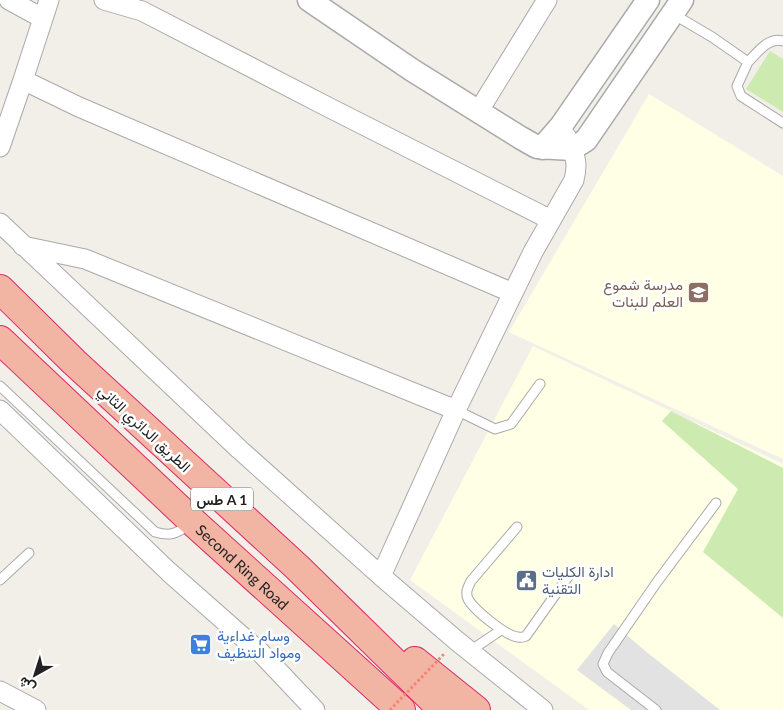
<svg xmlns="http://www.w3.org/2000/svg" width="783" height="710" font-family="Lato,Vazirmatn,sans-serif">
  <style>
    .education { fill: #ffffe5 }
    .grass { fill: #cdebb0 }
    .parking { fill: #e2e2e2 }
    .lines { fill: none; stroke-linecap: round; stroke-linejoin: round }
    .service-casing { stroke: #a9a9a9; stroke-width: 11 }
    .minor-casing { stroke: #a9a9a9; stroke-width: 21 }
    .tertiary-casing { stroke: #a9a9a9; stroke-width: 25 }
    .trunk-casing { stroke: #dc2a67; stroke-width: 30 }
    .service { stroke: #fff; stroke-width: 9 }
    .minor { stroke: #fff; stroke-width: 19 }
    .tertiary { stroke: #fff; stroke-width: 22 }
    .trunk { stroke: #f2b4a3; stroke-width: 28 }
    .path-bridge { stroke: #fa8072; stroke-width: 3; stroke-dasharray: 2.5 2.5; stroke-linecap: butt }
    .labels { text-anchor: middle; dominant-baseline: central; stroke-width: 5; stroke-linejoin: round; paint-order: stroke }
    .shield { fill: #fff; stroke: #646464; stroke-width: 1 }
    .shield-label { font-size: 14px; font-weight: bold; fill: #222 }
    .education-label { font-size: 15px; fill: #785e54; stroke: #fff; text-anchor: end }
    .street-label { font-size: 15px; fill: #222; stroke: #fff }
    .service-label { font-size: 15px; fill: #4e5e75; stroke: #fff; text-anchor: start }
    .shop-label { font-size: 15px; fill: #366cbe; stroke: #fff; text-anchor: start }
  </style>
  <rect width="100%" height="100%" fill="#f2efe9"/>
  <path class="education" d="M649,94L783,176V459L509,332Z
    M533,346L783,464V710H589L410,580Z"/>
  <path class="grass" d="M770,51L783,59V112L746,89Z
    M671,411L783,468V618L703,552L738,489L662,421Z"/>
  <path class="parking" d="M614,624L644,650L720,710H631L577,670Z"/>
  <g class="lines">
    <defs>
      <path id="service" d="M673,14L712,37L748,62C758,52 768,37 783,41
        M748,62L737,86L741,96L783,123
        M0,386L155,532C172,537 176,533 191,524
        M456,410L495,429L511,424L540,384
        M517,527L471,581C468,587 465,592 468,599C474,610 506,636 518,637C521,638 523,637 526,636L570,574
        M0,580L29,553
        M470,651L501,630
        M656,710L607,672L603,664L608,653L657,582L716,503"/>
      <path id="minor" d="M9,0L42,18
        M104,0L142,11L324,105L551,220
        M23,80L49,0
        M478,112L547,0
        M0,147L23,80L79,107L513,293
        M0,223L239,449L381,576L457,641L543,710
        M23,246L85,259L456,410
        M0,410L169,572L261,653L315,710
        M381,576L456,410L533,252L574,180C579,160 574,154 566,136
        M0,691L36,710"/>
      <path id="tertiary" d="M309,0L412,70L521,138L537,147L572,149L586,140L682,0
        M542,148L561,126L648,0"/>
      <g id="trunk">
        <path d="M0,289L74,362L297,567L443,710"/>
        <path id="s1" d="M0,340L193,522L401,710"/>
        <path d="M415,661L476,710"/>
      </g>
    </defs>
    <use href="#service" class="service-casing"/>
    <use href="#minor" class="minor-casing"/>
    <use href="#tertiary" class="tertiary-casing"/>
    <use href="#trunk" class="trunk-casing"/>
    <use href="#service" class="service"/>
    <use href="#minor" class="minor"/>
    <use href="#tertiary" class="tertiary"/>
    <use href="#trunk" class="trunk"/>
    <path class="path-bridge" d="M390,710L445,653"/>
  </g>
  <defs>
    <symbol id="school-square" viewBox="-11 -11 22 22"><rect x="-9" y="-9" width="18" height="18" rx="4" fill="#8d6e63" stroke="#fff"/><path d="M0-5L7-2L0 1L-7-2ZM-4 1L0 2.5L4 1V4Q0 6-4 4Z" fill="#fff"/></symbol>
    <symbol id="civic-square" viewBox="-11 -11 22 22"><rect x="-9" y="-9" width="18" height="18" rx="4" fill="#5c6f8a" stroke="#fff"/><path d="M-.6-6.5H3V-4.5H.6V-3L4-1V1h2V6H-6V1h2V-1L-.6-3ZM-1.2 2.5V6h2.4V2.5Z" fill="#fff"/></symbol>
    <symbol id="supermarket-square" viewBox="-11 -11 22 22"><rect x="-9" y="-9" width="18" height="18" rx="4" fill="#3f7fe0" stroke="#fff"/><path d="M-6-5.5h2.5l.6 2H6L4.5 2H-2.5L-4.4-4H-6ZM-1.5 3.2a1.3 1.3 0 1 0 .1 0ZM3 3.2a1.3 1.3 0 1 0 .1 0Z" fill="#fff"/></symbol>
  </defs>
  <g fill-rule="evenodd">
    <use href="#school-square" x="686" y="280" width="25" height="25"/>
    <use href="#civic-square" x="514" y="568" width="25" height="25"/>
    <use href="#supermarket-square" x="188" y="632" width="25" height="25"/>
  </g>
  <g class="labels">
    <rect class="shield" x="191" y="487.5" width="62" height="23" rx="4"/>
    <g class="shield-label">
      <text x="222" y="499">طس A 1</text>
    </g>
    <g class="education-label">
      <text x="683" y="284">مدرسة شموع<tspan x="683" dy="17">العلم للبنات</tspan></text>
    </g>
    <g class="street-label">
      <text transform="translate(145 428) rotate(43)">الطريق الدائري الثاني</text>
      <text stroke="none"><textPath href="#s1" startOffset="332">Second Ring Road</textPath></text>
    </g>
    <g class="service-label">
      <text x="542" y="571">ادارة الكليات<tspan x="542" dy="17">التقنية</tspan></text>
    </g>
    <g class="shop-label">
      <text x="217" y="635">وسام غداءية<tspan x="217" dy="17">ومواد التنظيف</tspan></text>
    </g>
  </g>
  <g transform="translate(35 675) rotate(219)" stroke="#ffffff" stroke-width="4" paint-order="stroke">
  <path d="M0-4L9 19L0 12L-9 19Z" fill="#222222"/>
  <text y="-8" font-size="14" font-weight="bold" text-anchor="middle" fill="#222222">ش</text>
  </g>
</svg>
